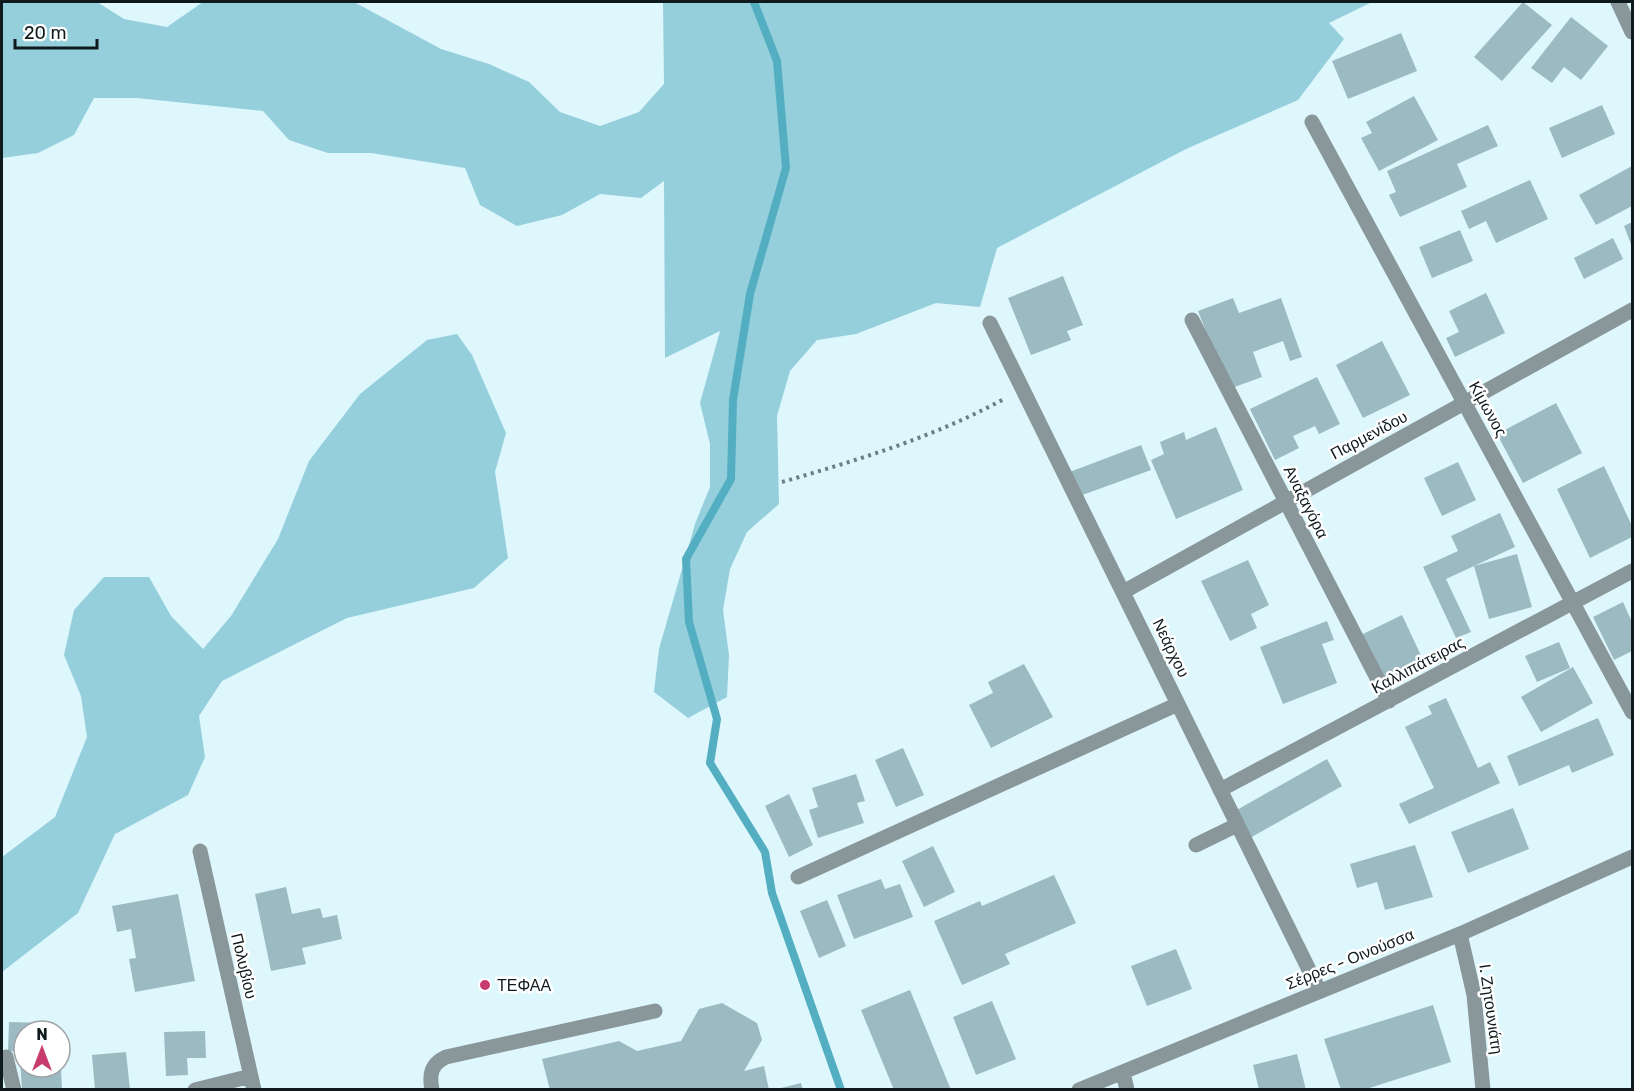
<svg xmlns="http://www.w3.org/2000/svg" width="1634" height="1091" font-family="Rubik,sans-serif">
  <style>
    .green { fill: #95cfdc }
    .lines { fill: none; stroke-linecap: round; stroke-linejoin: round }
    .stream { stroke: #54aec1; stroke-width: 8 }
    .building { fill: #9cbac1 }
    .path { stroke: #6c7e82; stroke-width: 4; stroke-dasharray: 3 4.5; stroke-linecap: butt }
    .minor { stroke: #8a979a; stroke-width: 15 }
    .poi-dot { fill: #c83b6d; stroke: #fff; stroke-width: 2 }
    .labels { text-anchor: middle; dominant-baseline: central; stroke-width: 5; stroke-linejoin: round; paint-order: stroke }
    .street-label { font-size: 16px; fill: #0f1a1d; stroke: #fff }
    .poi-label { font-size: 16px; fill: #0f1a1d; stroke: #fff; text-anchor: start }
  </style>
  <rect width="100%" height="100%" fill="#ddf7fd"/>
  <path class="green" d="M2,2H97L124,19L167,27L203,2H354L441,49L489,64L529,82L560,112L600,126L639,112L664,84L663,2H1372L1329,23L1344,39L1298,100L1186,149L997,248L980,307L936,303L856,334L817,340L790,371L777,416L779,504L747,532L730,569L723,610L729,655L727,697L688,718L654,692L659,649L695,524L710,487V444L700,403L720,331L665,358L664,181L641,198L600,194L562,215L517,226L480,205L465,168L371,153H328L289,140L263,111L137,98H94L74,135L38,153L2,158Z
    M457,334L472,355L506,433L495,472L508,558L474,588L347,618L222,681L199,716L205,757L188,795L115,834L78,913L2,972V857L55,817L87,737L81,696L64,655L74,610L104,577H149L171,616L203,649L231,616L278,539L309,461L360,394L427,340Z"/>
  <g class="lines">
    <path class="stream" d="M754,2L777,61L786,168L750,294L733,400L731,479L686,559L689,622L717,719L710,763L765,852L772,893L841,1090"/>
  </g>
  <path class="building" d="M1523,2L1552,25L1502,81L1474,57Z
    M1571,17L1608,46L1581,80L1564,67L1552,83L1531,68Z
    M1401,33L1417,71L1348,99L1332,61Z
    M1414,96L1438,140L1379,171L1361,138L1372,133L1366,122Z
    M1602,105L1615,134L1562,158L1549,128Z
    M1488,125L1498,146L1457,164L1467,187L1400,217L1389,195L1396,192L1387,171Z
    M1632,166V206L1596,225L1579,195Z
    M1530,180L1548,219L1496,243L1486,221L1469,229L1461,211Z
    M1632,222V247L1624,226Z
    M1460,230L1473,261L1432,278L1419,247Z
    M1613,238L1623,259L1584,279L1574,258Z
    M1063,276L1083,325L1067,331L1071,340L1031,355L1008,298Z
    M1486,293L1505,333L1455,357L1446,338L1459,332L1449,311Z
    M1233,298L1239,313L1281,298L1302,357L1290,361L1283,341L1253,352L1262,377L1229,389L1198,311Z
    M1382,341L1410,395L1363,418L1336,365Z
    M1317,377L1340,424L1319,434L1315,426L1293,436L1299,448L1275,460L1250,409Z
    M1556,403L1582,453L1523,483L1497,434Z
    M1216,427L1243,490L1176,519L1151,460L1164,454L1160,442L1184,432L1186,440Z
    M1141,445L1151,470L1077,497L1067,473Z
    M1458,462L1476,500L1442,516L1424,478Z
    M1604,466L1632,526V537L1590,558L1557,489Z
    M1500,513L1515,547L1446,579L1471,632L1456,638L1423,567L1458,551L1451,536Z
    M1517,554L1532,607L1489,619L1474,566Z
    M1248,560L1269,605L1251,614L1257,628L1230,641L1201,581Z
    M1623,602L1632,622V651L1614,660L1593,617Z
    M1402,615L1425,664L1385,684L1361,635Z
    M1327,621L1334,640L1322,644L1337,683L1283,704L1260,647Z
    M1559,642L1570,668L1537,682L1525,656Z
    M1024,664L1053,717L991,748L969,705L993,693L988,682Z
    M1573,667L1593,703L1541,732L1521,697Z
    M1446,698L1478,768L1490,762L1500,783L1409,824L1399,804L1434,788L1405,727L1432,714L1428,706Z
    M1598,718L1614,755L1572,773L1569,765L1519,786L1507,756Z
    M903,748L924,795L896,807L875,760Z
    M1327,759L1342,786L1250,838L1235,811Z
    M856,774L865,801L857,803L864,823L818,838L809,810L818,807L812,788Z
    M789,794L813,845L789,857L765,806Z
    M1513,808L1529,849L1468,873L1451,832Z
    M1415,845L1433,897L1385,910L1377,882L1357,888L1350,864Z
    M933,846L955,892L924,907L902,861Z
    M1054,875L1076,923L1005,954L1010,964L962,985L934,921L980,901L982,906Z
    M881,879L885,889L900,884L913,917L854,939L837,895Z
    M286,887L292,914L320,908L323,918L337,915L342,939L302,948L306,964L271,971L255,894Z
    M178,894L195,981L135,992L129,959L136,958L131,929L117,932L112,906Z
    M827,900L846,946L819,958L800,911Z
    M1176,949L1192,989L1147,1006L1131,966Z
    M910,990L951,1090H894L861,1010Z
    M992,1001L1016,1059L976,1075L953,1017Z
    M722,1003L757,1023L762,1040L744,1071L764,1066L769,1090H550L542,1059L619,1041L637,1051L681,1041L699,1009Z
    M1433,1005L1451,1062L1363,1090H1341L1324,1039Z
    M9,1022L42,1023L41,1031H24V1052L8,1051Z
    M205,1031L206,1058H187L188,1075L166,1076L164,1032Z
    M126,1052L130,1090H95L92,1055Z
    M1297,1054L1306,1090H1259L1253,1065Z
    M20,1060H24V1067H61L62,1090H22Z
    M801,1083L803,1090H777V1089Z"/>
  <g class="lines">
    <path class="path" d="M782,482C858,460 934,437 1004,399"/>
    <path class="minor" d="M1618,2L1632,32
      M1312,122L1632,712
      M1192,320L1389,701
      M990,323L1319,990
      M1123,592L1632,310
      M1220,790L1632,571
      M1196,845L1237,825
      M200,851L254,1090
      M798,877L1178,704
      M1460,934L1474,995L1483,1090
      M6,1057L14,1090
      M1123,1072L1127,1090
      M195,1090L251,1076
      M432,1090C429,1074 431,1064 446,1057L655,1011
      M1079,1090L1460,934L1632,857"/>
  </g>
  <circle class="poi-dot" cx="485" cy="985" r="6"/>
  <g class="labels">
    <g class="street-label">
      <text transform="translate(1488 409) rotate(61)">Κίμωνος</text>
      <text transform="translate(1369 435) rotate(-28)">Παρμενίδου</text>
      <text transform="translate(1306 502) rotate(63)">Αναξαγόρα</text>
      <text transform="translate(1171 648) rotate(64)">Νεάρχου</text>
      <text transform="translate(1418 665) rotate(-28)">Καλλιπάτειρας</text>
      <text transform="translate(1350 959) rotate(-22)">Σέρρες - Οινούσσα</text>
      <text transform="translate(244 966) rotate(77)">Πολυβίου</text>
      <text transform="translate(1491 1009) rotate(82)">Ι. Ζητουνιάτη</text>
    </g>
    <g class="poi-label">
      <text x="497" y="985">ΤΕΦΑΑ</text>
    </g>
  </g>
  <rect width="1634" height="1091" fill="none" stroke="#0f1a1d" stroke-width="6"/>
  <g transform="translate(42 1049)"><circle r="28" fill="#ffffff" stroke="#9fa3a5" stroke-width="1.5"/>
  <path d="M0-4.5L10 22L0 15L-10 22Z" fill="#c83b6d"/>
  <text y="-9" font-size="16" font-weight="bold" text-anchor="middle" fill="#0f1a1d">N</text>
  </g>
  <path d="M15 39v9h82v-9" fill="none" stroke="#0f1a1d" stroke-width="3"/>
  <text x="24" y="39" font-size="18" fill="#0f1a1d" stroke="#ffffff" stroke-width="4.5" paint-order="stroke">20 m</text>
</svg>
